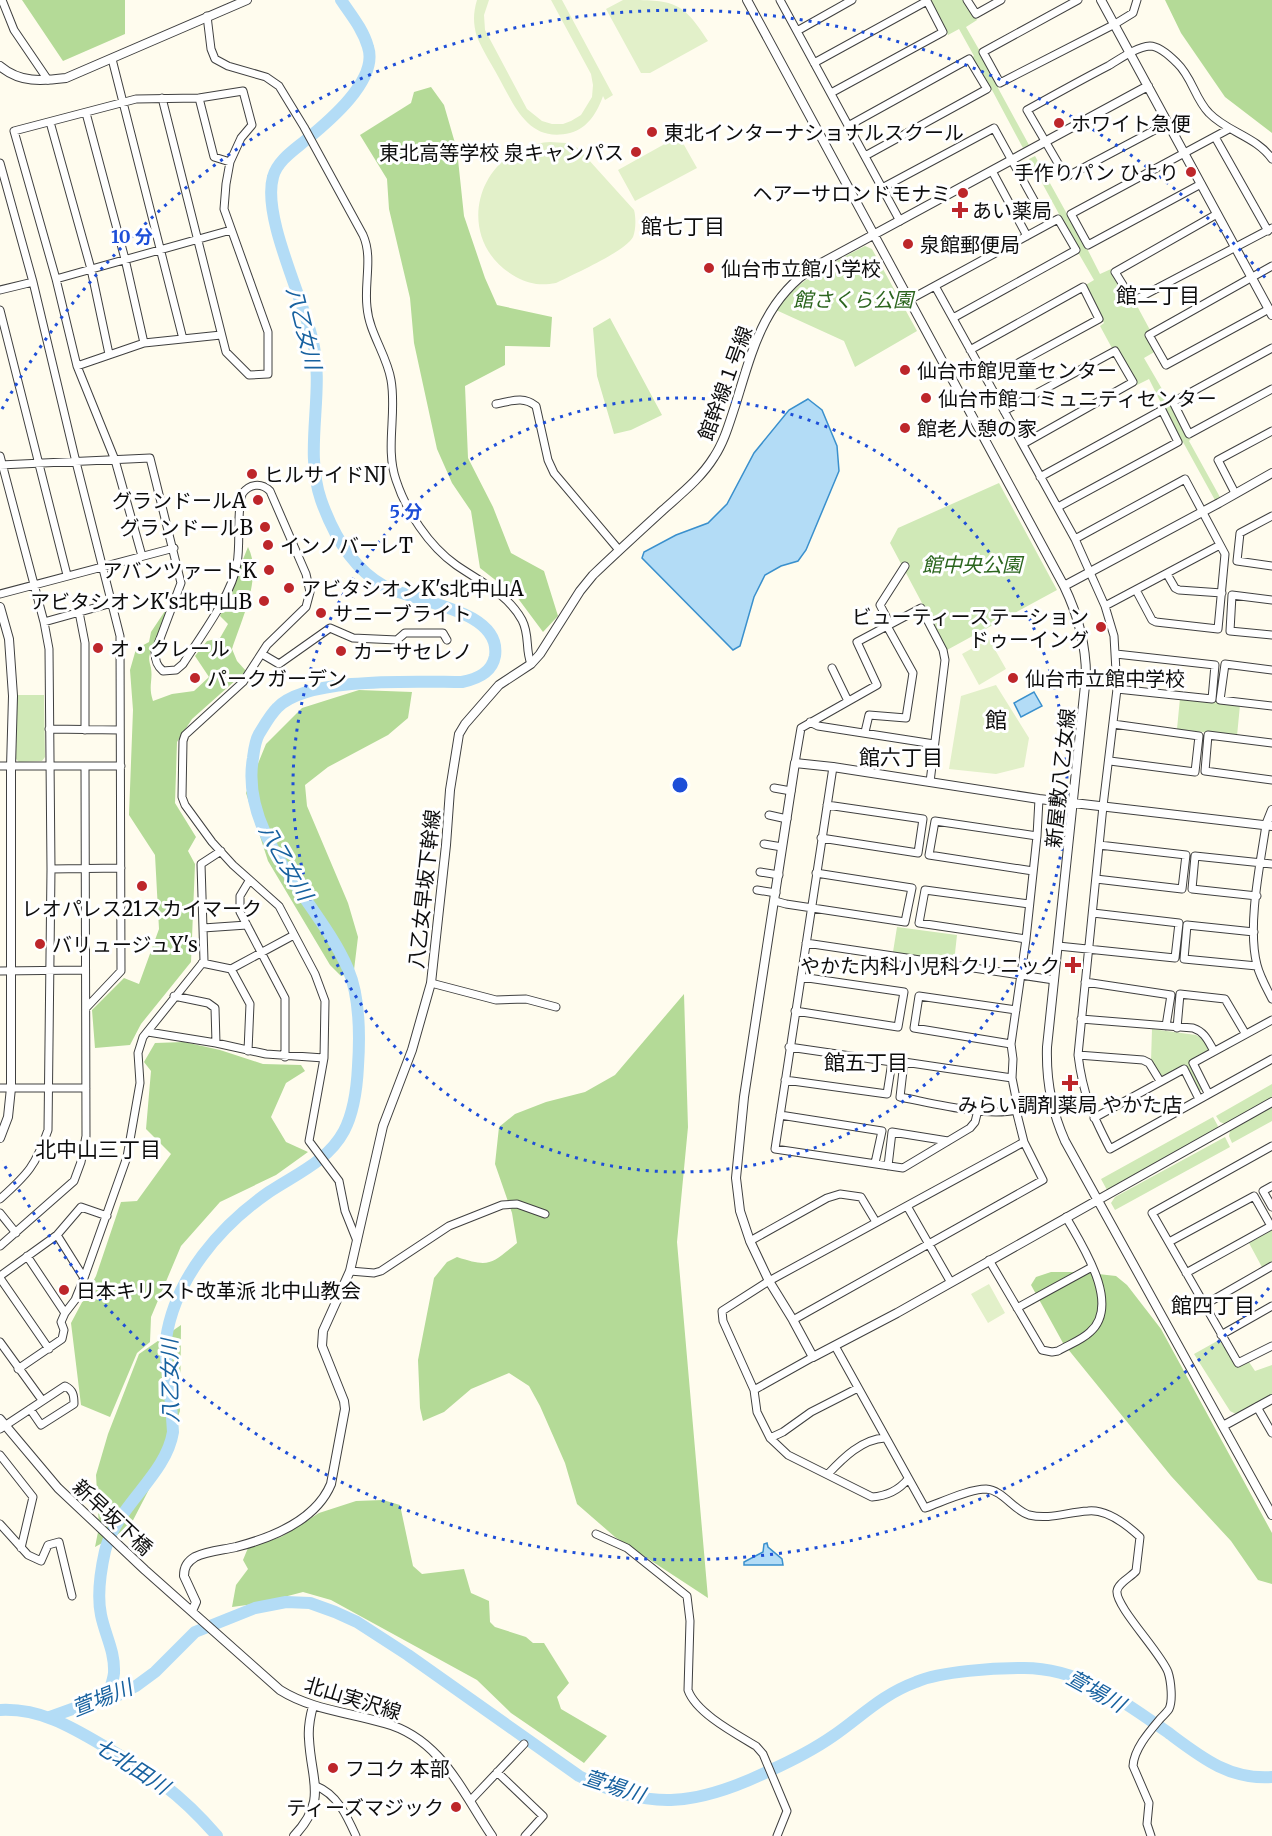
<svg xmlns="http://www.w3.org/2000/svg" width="1272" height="1836" font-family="Merriweather,'Noto Sans JP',serif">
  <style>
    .green { fill: #d0e9b7 }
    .forest { fill: #b4da97 }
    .pitch { fill: #e2f0c9 }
    .water { fill: #b3dcf6; stroke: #3a90cd; stroke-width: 1.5 }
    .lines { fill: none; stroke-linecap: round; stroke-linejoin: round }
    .river { stroke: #b3dcf6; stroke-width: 12 }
    .minor-casing { stroke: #404040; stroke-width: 9 }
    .tertiary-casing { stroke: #404040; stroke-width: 10 }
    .minor { stroke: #fff; stroke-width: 7 }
    .tertiary { stroke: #fff; stroke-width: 8 }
    .ring { fill: none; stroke: #1d4ed8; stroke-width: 3; stroke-dasharray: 3 6 }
    .poi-dot { fill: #bd262a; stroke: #fff; stroke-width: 2 }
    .labels { text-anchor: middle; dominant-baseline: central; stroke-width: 6; stroke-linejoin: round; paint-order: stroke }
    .poi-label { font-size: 20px; fill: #0d0d0d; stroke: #fff; text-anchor: start }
    .park-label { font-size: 20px; font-style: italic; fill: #2b651e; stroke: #fff }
    .street-label { font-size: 20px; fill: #0d0d0d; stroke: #fff }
    .neighbourhood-label { font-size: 21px; fill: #0d0d0d; stroke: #fff }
    .water-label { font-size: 21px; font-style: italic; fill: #17619f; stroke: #fff }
    .quarter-label { font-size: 22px; fill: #0d0d0d; stroke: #fff }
    .centre { fill: #1d4ed8; stroke: #fff; stroke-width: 3 }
    .ring-label { font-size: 18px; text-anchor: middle; font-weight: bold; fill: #1d4ed8; stroke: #fff; stroke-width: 6; stroke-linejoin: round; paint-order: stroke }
  </style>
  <rect width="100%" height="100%" fill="#fffcee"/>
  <path class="green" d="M928,0H966L977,20L966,27L1000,86L998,88L1029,145L1023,148L992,90L989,91L971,58L974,56L959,29L948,35Z
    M1035,156L1067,214L1069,213L1100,274L1111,269L1132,306L1136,304L1150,330L1146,333L1156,351L1144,358L1191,439L1189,441L1221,499L1216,502L1183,442L1181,443L1149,379L1137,385L1117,348L1113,350L1100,326L1104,323L1084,286L1094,280L1057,216L1059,214L1029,159Z
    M865,246L872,249L917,331L855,367L844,341L776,310C798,279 832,263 865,246Z
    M610,318L662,415L631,430L614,434L597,376L593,328Z
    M999,483L1057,590L947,650L890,543L898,528Z
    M17,695H44L45,757L42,761L19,762L16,759Z
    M1180,698L1240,705L1237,736L1177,729Z
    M897,927L957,935L954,962L893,952Z
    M1152,1029L1196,1035L1203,1039L1209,1050L1190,1061L1203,1089L1199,1091L1184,1066L1160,1078L1151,1061Z
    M1272,1084V1098L1225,1124L1220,1122L1216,1116Z
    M1272,1107V1121L1232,1143L1229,1136L1230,1131Z
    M1213,1117L1218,1126L1216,1130L1107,1190L1101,1179Z
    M1225,1137L1230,1147L1115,1210L1111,1203L1115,1197Z
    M1272,1230V1264L1263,1269L1249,1243Z
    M1219,1340L1238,1367L1249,1362L1255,1371L1272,1365V1394L1236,1414L1230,1411L1194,1354Z"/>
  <path class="forest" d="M22,0H125V34L63,61Z
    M1165,0H1272V133L1225,97L1181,33Z
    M431,87L444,105L457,150L464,216L485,278L497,305L552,317L550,347L505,346V365L465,386L468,458L493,507L511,553L544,571L558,616L543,632L517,597L480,568L471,511L452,483L437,449L414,343L410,298L389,209L387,179L360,135L411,103L414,92Z
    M248,547C263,576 241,621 232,649L237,661L246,671L192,719L177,742L175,803L196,837L188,851L195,864L191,962L141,1024L130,1045L95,1048L92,1010L124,978L139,984L159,929L155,855L129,815L133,710L130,670L136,649L149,642L151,632L165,611C168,626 154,640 150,654C148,659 150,663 151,668C153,681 148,686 153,701L172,694L194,691L209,677L195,656L207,641L220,638L228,624L220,616Z
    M359,690L412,692L408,718L388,735L328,767L305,785L307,806L348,903L358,937L354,970L350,973L341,976L330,965L268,861L246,793L266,744L302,708Z
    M684,994L688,1127L677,1242L708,1598L615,1537L577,1504L565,1463L540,1406L529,1386L509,1373L471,1389L444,1412L423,1421L420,1408L418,1360L434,1278L447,1262L457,1257C490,1268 491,1264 517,1243L512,1213L495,1164L499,1127L515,1114L546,1102L585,1092L615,1075Z
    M184,1042L220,1050L263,1064L301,1065L305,1071L286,1083L271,1117L286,1142L308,1152L276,1175L220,1202L181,1246L151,1317L150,1342L137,1353L110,1417L81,1405L71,1323L96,1276L121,1202L137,1201L171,1154L146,1129L151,1071L144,1062L155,1043Z
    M1051,1272H1080L1116,1276L1127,1285L1161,1329L1272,1533V1584L1258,1580L1231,1541L1171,1476L1063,1343L1031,1285L1036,1277Z
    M181,1325L180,1411L156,1476L129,1528L95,1547L99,1527L96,1475L108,1434L139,1354Z
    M383,1500L400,1505L413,1566L422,1574L464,1569L471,1593L489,1601L490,1622L495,1627L526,1637L533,1643H544L569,1683L557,1697L561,1709L607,1736L584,1763L511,1713L477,1680L331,1600L303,1592L261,1603L232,1607L236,1585L248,1569L243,1560L248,1548L281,1537L319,1513L356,1501Z"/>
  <path class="pitch" d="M477,0H489L484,15L485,30L527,109L542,121L552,124H563L571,121L581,115L592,97L593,85L591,74L551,0H562L613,95L605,100L603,96C597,113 588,128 570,133C529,143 515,107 499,78C492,65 483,51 477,37C473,24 473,13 477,0Z
    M623,0C673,0 682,0 708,41L650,73H641L606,9Z
    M679,136L697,168L635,201L618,170Z
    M550,142L566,143L578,148L634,210C636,217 636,230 633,237C626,251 572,275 556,283C541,286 529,284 516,277C451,241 475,147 550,142Z
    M989,639L1006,669L979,685L962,654Z
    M996,685L1029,738L1024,767L996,774L949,769L961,696Z
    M989,1284L1005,1313L988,1323L971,1294Z"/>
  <path class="water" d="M808,399L822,410L837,446L839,471L806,550L798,561L781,566L765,575L754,597L740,646L733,650L642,558L644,552L676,535L708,523L727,504L754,453L789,410Z
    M1034,692L1042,706L1021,717L1014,703Z
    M767,1543L768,1547L782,1559L783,1565H744V1562L763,1552L764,1544Z"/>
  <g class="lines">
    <path class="river" d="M107,1700C109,1691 113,1682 114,1673C115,1651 105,1635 101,1615C97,1596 101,1569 105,1551C116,1506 166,1476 173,1432C172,1416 171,1401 169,1385C168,1371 164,1354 166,1339C175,1278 220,1226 269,1192C296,1174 328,1161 344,1131C354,1112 357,1087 358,1066C360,1036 360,997 348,969C320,903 239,837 253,758C254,750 255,741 259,734C264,726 270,715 277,708C307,676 419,682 462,682C477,679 492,673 495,656C502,609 413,602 384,586C352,568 333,534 321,500C303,448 326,391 312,338C302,296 262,216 273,177C277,161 294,150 306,140C328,122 379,80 368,47C363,29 351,15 341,0
      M0,1710C39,1708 70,1726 102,1745C150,1773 180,1793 217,1836
      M50,1717L75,1708L111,1699L136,1686L155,1672L195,1632L255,1608L286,1602L310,1603L335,1612L357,1622L408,1655L579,1776C650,1812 699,1805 769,1771C791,1761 813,1750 833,1736C862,1716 881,1695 916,1682C941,1671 996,1668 1024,1668C1081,1668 1126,1703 1170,1734C1202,1758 1230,1780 1272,1777"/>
    <defs>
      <path id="minor" d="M2,0L14,30L48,80
        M780,0L900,221
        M967,0L976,14L1001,0
        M1078,0L983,52L1000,83L1115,24L1133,13L1137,0
        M207,16L211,49L215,59L228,66L266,77L279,86L304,127L363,235C373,257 364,283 367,307C369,333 387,355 391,380C397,413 385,448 396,480C406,511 429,546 456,565C479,581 508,594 522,620C530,635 525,649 531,664
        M797,31L852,0
        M112,59L183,339
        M814,63L927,1L943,32L831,93
        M199,98L214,157L230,162
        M86,113L125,259L144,343
        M50,122L91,269L109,354
        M1168,123L1066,177L1027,110C1054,95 1081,80 1108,66C1120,59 1136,47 1150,46C1159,46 1171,57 1177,63C1192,77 1195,99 1209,113C1227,132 1257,137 1272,159
        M848,126L969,59L987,89L865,156
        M1215,137L1268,231
        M0,163L33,282L76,462L120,636L121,971L86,1008
        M992,171L1027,236
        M1201,184L1088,245L1071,214L1229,129
        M882,188L994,128L1036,204L1016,215
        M1217,214L1115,272L1133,301L1272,228
        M56,279L231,230
        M935,286L1075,539L1105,606L1114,636L1117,689L1103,806L1078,1055C1083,1095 1092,1114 1110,1149L1272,1059
        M0,290L33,282
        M909,300L1058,219L1076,250L953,318
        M1269,309L1166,365L1149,335L1272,266
        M0,310L67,575
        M1272,348L1173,402L1189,434L1272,389
        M970,350L1083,287L1099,319L987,380
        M77,366L144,343L221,335
        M496,404C512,401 523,396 536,406L548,460L554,473L619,550
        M1004,411L1115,351L1133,382L1023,444
        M0,456L44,622L49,649L51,869L48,1130C36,1165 28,1174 0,1199
        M0,465L150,458L181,583L155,652C155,661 157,666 163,671L176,670L183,664C200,637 232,595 237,564C241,541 236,517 242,494C249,484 261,482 270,491L306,574L310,592L306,607L267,645L243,682L185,735L183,741L182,797L185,805L212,842L233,865L279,906L315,974L325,1001L324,1058L309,1141L339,1181L345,1211L357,1241
        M1040,477L1162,410L1178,442L1058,507
        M1235,493L1218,460L1272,431
        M1272,516L1240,533L1237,561L1272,566
        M1075,539L1185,479L1225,554L1218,629L1156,622L1152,620L1136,590
        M142,556L115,460L77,366L56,279L14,131L136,99L199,98L243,91L252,125L241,138L230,162L226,184L224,209L268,332V374L249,375L226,352L162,98
        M1167,574L1175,588L1179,590L1222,593
        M0,594L174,548
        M1272,600L1232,595L1230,631L1272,635
        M1105,606L1220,545
        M79,612L85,643V730
        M44,622L112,603
        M890,624L880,605L905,566
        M262,654L279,664L330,628L353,638L397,640L405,633H443L447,640
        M1116,654L1215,665L1212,699L1117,689
        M832,668L848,701
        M1272,670L1225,664L1220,700L1272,706
        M810,722L818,726L934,744
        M49,729L120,730
        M865,732L869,715L906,718L913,673L887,626
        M1272,743L1208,735L1205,771L1272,780
        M1110,761L1195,772L1199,736L1113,724
        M795,763L801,728L877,685L857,642L921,608L943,650L945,660L930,782
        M0,766H121
        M833,767L775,1149L903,1168L970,1128L975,1122L978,1110
        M774,788L791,791
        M769,815L787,819
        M1266,825C1260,865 1247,927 1257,965C1260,977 1267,989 1272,999
        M821,838L918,853L923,819L827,805
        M764,844L782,847
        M51,869L121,868
        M1033,871L929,855L935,821L1037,836
        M760,872L779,875
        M1096,879L1182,889L1186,855L1099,845
        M249,881L240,896V912L285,998V1057
        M757,890L776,893
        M1257,896L1192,889L1195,856L1272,864
        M775,901L786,904L905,922L912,888L816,873
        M203,928L247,925
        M1254,932L1187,925L1184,959L1257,966
        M1026,939L919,923L925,890L1029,904
        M806,943L1054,980
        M1058,946L1175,958L1179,923L1093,913
        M202,963L231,969L294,935
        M231,969L250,1004L248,1051
        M0,971L85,970
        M1085,982L1171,995L1166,1026
        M431,983L496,1000L526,999L556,1007
        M174,996L208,1003L215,1008L216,1043
        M795,1011L898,1027L904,992L801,977
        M1081,1019L1193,1028C1205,1032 1208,1041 1214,1051
        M1177,1028L1180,994L1225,999L1245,1033
        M148,1032L216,1043L266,1054L324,1058
        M1011,1044L914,1028L919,996L1016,1010
        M1078,1055L1143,1060L1149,1063L1160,1081
        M1012,1078L904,1062L900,1097C932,1103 985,1117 1016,1110
        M785,1080L887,1094L892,1062L789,1047
        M0,1088H86
        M1208,1093L1193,1063L1272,1020
        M780,1115L882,1131L875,1163
        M1094,1118L1184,1069L1199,1099
        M1272,1146L1152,1213L1238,1363L1272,1346
        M888,1166L892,1132L948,1141
        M1272,1186L1263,1191L1272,1207
        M907,1206L950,1281
        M0,1213L16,1233
        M57,1235L84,1278
        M750,1241L827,1198L840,1194L861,1197L876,1222
        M1169,1242L1254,1196L1271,1226L1186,1273
        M0,1246L74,1181L81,1162L86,1136L85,767
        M27,1256L65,1313
        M989,1260L1042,1350L1052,1352L1058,1351C1068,1345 1082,1340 1090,1332C1122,1304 1081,1244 1066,1217
        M350,1271L374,1273L381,1271L449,1226L502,1205L517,1204L545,1214
        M0,1276L57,1235L81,1207L107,1216
        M0,1278L49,1349
        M1204,1305L1272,1266
        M1017,1308L1092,1267
        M793,1320L1043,1180L1024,1142L1016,1110V1098L1012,1078L1013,1059L1011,1044L1026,939L1037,836L1039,799
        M1221,1335L1272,1306
        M0,1342L42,1400
        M835,1346L925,1508C942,1502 969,1489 986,1489C1003,1490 1013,1510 1029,1515C1050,1520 1067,1512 1088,1511C1106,1509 1126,1524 1140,1537L1136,1571C1131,1577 1118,1583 1117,1591C1115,1606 1161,1653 1168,1672C1171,1681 1173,1701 1169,1709C1167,1712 1163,1716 1160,1719C1149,1732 1134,1749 1133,1766L1149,1803L1147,1824L1151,1836
        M18,1369L62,1339L64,1330L61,1322L65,1313L75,1300L84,1278L127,1157L140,1083L138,1053L143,1037L204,961L201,864L221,851
        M754,1390L813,1357
        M1257,1407L1272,1433
        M0,1429L65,1386C73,1390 74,1395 74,1404L41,1425L30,1409
        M770,1438L783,1432L811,1412L858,1388
        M0,1455L33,1497L21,1548
        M828,1474C843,1458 862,1439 885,1438
        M908,1479C899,1490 886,1496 872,1497L788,1455L770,1438L757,1412L754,1390L723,1321L722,1311L769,1281L1024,1142
        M0,1524L28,1555L41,1561L48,1545L59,1542L72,1596
        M596,1534L627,1548L687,1596L690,1621L688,1690C696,1713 736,1734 756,1746L763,1754L787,1811L777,1836
        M497,1772L543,1816L525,1836
        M316,1786C337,1794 347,1816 356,1836
        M470,1801L524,1744"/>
      <path id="tertiary" d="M747,0L1064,586C1078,615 1086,643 1086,676L1047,1047C1046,1080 1051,1110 1065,1141L1272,1515
        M1101,0L1272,315
        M0,66C20,83 42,81 66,78L247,0
        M1064,586L1219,503L1272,473
        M0,607L9,639L13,696L11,767V1088L8,1117L0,1138
        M1266,825L1272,810
        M1272,826L1039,799L833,767L795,763L744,1097L736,1178L740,1211L750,1241L769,1281L793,1320L813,1357L897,1313L1272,1102
        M0,1419L58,1488L145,1570L280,1690C312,1710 348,1712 384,1723C441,1738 462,1792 492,1836
        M1223,1426L1272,1399
        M192,1611L196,1602L184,1576C184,1567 187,1562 195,1557C207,1551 223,1550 236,1547C271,1538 316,1520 331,1484L345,1409L344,1401L322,1346L323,1331L350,1271L383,1126L412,1050L431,983L446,845L450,790L459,734L465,724L499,685L531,664L540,654L580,591L593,575C616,553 640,531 663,510C682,493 701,478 714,457C724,442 729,424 735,406C752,352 763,300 814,267L1148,86
        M294,1836C328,1800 311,1781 309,1739C308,1728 310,1717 313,1706"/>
    </defs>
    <use href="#minor" class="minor-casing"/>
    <use href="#tertiary" class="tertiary-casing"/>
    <use href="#minor" class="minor"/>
    <use href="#tertiary" class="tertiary"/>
  </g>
  <g class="ring">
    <circle cx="680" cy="785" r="387"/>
    <path d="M1269 1288A775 775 0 0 1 2 1161M2 409A775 775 0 0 1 1269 282"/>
  </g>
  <g class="poi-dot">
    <circle cx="1059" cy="123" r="6"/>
    <circle cx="652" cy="132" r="6"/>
    <circle cx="636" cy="152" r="6"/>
    <circle cx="1191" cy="172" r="6"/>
    <circle cx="963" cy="193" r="6"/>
    <path d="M957 201h6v6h6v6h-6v6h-6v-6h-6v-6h6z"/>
    <circle cx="908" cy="244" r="6"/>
    <circle cx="709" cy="268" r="6"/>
    <circle cx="905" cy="370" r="6"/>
    <circle cx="926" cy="398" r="6"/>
    <circle cx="905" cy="428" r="6"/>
    <circle cx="252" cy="474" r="6"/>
    <circle cx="258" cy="500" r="6"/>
    <circle cx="265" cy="527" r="6"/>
    <circle cx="268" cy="545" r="6"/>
    <circle cx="269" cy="570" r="6"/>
    <circle cx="289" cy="588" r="6"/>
    <circle cx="264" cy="601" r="6"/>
    <circle cx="321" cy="613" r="6"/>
    <circle cx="1101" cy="627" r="6"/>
    <circle cx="98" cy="648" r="6"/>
    <circle cx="341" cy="651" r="6"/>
    <circle cx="195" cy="678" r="6"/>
    <circle cx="1013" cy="678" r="6"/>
    <circle cx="142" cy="886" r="6"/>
    <circle cx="40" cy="944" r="6"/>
    <path d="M1070 956h6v6h6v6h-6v6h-6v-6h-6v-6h6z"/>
    <path d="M1067 1074h6v6h6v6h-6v6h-6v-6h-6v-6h6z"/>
    <circle cx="64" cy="1290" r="6"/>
    <circle cx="333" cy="1768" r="6"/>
    <circle cx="456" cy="1807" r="6"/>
  </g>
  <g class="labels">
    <g class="poi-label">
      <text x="1071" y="123">ホワイト急便</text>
      <text x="664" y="132">東北インターナショナルスクール</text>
      <text x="624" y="152" text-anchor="end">東北高等学校 泉キャンパス</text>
      <text x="1179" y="172" text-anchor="end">手作りパン ひより</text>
      <text x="951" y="193" text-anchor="end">ヘアーサロンドモナミ</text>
      <text x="972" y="210">あい薬局</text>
      <text x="920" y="244">泉館郵便局</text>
      <text x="721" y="268">仙台市立館小学校</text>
      <text x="917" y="370">仙台市館児童センター</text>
      <text x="938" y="398">仙台市館コミュニティセンター</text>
      <text x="917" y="428">館老人憩の家</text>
      <text x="264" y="474">ヒルサイドNJ</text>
      <text x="246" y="500" text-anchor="end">グランドールA</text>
      <text x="253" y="527" text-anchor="end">グランドールB</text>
      <text x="280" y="545">インノバーレT</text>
      <text x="257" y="570" text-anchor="end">アバンツァートK</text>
      <text x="301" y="588">アビタシオンK's北中山A</text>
      <text x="252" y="601" text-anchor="end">アビタシオンK's北中山B</text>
      <text x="333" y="613">サニーブライト</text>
      <text x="1089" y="616" text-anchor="end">ビューティーステーション<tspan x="1089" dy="23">ドゥーイング</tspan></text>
      <text x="110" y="648">オ・クレール</text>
      <text x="353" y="651">カーサセレノ</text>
      <text x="207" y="678">パークガーデン</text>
      <text x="1025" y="678">仙台市立館中学校</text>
      <text x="142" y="908" text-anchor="middle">レオパレス21スカイマーク</text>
      <text x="52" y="944">バリュージュY's</text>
      <text x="1060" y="965" text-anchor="end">やかた内科小児科クリニック</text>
      <text x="1070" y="1104" text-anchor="middle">みらい調剤薬局 やかた店</text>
      <text x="76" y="1290">日本キリスト改革派 北中山教会</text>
      <text x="345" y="1768">フコク 本部</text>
      <text x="444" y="1807" text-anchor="end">ティーズマジック</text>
    </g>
    <g class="park-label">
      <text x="853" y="299">館さくら公園</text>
      <text x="972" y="564">館中央公園</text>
    </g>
    <g class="street-label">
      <text transform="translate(725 383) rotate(-70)">館幹線１号線</text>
      <text transform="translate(1060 778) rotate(-84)">新屋敷八乙女線</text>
      <text transform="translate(424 889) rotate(-84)">八乙女早坂下幹線</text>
      <text transform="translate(113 1517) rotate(43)">新早坂下橋</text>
      <text transform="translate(353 1698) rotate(17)">北山実沢線</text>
    </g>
    <g class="neighbourhood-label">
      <text x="683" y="226">館七丁目</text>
      <text x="1158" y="295">館二丁目</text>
      <text x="901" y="757">館六丁目</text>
      <text x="866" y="1062">館五丁目</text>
      <text x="98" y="1149">北中山三丁目</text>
      <text x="1213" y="1305">館四丁目</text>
    </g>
    <g class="water-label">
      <text transform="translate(304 328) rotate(76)">八乙女川</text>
      <text transform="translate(286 862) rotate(60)">八乙女川</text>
      <text transform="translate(170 1381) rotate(-91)">八乙女川</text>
      <text transform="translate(1096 1691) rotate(29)">萱場川</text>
      <text transform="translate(102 1698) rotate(-22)">萱場川</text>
      <text transform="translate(132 1766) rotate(33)">七北田川</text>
      <text transform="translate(614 1786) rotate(18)">萱場川</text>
    </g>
    <g class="quarter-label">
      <text x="996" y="720">館</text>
    </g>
  </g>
  <circle cx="680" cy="785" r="9" class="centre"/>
  <g class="ring-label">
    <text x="132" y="243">10 分</text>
    <text x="406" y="518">5 分</text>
  </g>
</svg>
